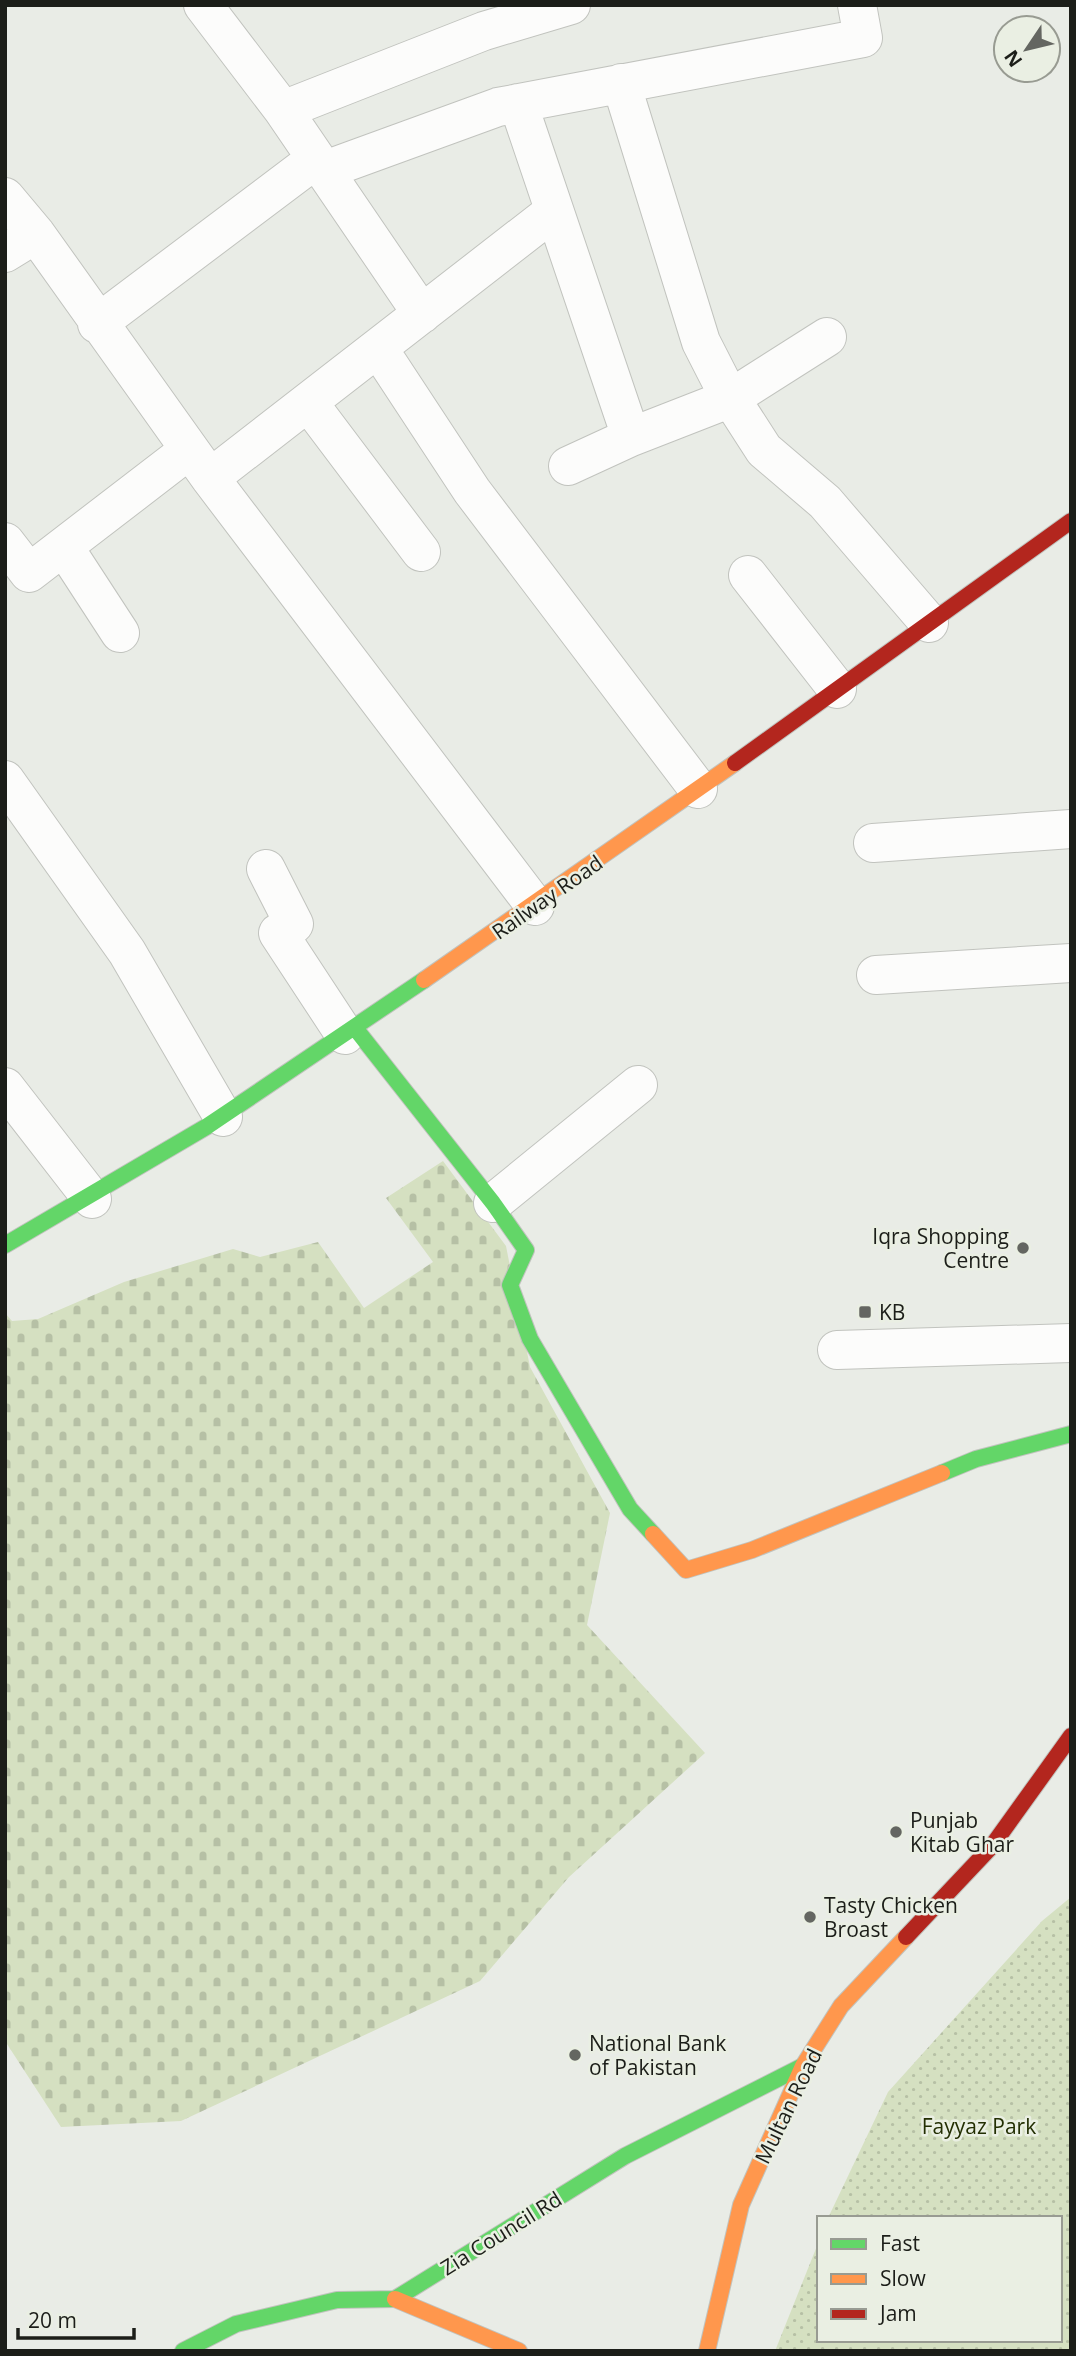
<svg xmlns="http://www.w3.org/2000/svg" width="1076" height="2356" font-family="'Open Sans',sans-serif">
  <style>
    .cemetery { fill: url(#cemetery-stones) }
    .park { fill: url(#park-dots) }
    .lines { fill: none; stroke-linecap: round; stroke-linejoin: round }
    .street-casing { stroke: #c1c3be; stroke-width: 40 }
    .fast-casing { stroke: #c1c3be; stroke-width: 18 }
    .slow-casing { stroke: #c1c3be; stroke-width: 18 }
    .jam-casing { stroke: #c1c3be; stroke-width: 18 }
    .street { stroke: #fcfcfb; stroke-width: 38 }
    .fast { stroke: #63d668; stroke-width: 16 }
    .slow { stroke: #ff974d; stroke-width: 16 }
    .jam { stroke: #b3261e; stroke-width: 16 }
    .poi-dot { fill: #646661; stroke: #eaefe3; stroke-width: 2.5 }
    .labels { text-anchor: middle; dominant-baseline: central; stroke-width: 5; stroke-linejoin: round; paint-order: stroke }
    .street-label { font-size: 21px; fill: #1c1e19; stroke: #eaefe3 }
    .poi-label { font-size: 21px; fill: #1c1e19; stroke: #eaefe3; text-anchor: start }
    .park-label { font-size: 21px; fill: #232f03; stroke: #eaefe3 }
  </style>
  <defs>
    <pattern id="cemetery-stones" width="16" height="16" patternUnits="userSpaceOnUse" patternTransform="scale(1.75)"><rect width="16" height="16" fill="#d5e0c1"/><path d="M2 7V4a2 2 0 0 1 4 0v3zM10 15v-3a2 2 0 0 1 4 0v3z" fill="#b6c0a5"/></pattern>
    <pattern id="park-dots" width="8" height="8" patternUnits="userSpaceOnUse" patternTransform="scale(1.75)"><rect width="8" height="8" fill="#d5e0c1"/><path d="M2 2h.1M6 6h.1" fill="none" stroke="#b6c0a5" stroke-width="1.8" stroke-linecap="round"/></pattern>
  </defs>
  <rect width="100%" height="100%" fill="#e9ece6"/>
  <path class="cemetery" d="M443,1161L506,1246L530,1367L610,1513L587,1625L705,1753L569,1877L480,1981L181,2121L61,2127L5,2041V1313L12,1321L38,1319L124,1282L233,1249L260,1257L318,1242L364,1308L433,1262L386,1198Z"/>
  <path class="park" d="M1071,1897V2351H775L819,2241V2340H1060V2218H828L888,2092L1042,1921Z"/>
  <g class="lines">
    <defs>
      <path id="street" d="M203,5L283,110L422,314
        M621,83L701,342L726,391L764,450L825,502L929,623
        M518,103L631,437
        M283,110L484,31L571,5
        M325,170L498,107L863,38L857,5
        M5,197L36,234L210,478L535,906
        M5,253L36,234
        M97,324L316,159
        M378,348L472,491L698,789
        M308,402L421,552
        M568,466L631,437L731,398L827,337
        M210,478L554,211
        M5,542L29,573L189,450
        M64,547L120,633
        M748,575L837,689
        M5,780L127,952L223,1117
        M873,843L1071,829
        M266,869L294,924L278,933L345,1035
        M876,975L1071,963
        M5,1087L92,1199
        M493,1203L638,1085
        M837,1350L1071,1343"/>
      <path id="fast" d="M355,1028L493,1203L526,1250L510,1285L530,1339L630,1509L653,1534
        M5,1245L206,1127L424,980
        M942,1473L976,1459L1071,1434
        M183,2351L236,2324L337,2300L395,2299L625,2156L803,2066"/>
      <path id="slow" d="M424,980L735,763
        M653,1534L686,1570L752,1550L942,1473
        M395,2299L519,2351
        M707,2351L741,2205L803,2066L841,2006L906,1937"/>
      <path id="jam" d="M735,763L1071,521
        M906,1937L992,1846L1071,1736"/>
    </defs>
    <use href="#street" class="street-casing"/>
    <use href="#fast" class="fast-casing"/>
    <use href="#slow" class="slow-casing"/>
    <use href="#jam" class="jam-casing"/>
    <use href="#street" class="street"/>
    <use href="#fast" class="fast"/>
    <use href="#slow" class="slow"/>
    <use href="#jam" class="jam"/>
  </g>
  <g class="poi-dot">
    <circle cx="1023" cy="1248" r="7"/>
    <rect x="858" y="1305" width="14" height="14" rx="3.5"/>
    <circle cx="896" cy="1832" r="7"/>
    <circle cx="810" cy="1917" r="7"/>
    <circle cx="575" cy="2055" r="7"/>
  </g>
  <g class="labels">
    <g class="street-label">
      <text transform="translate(547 897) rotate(-35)">Railway Road</text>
      <text transform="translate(788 2106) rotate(-64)">Multan Road</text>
      <text transform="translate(501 2233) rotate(-32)">Zia Council Rd</text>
    </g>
    <g class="poi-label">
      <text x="1009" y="1236" text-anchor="end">Iqra Shopping<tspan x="1009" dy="24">Centre</tspan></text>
      <text x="879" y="1312">KB</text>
      <text x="910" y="1820">Punjab<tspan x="910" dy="24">Kitab Ghar</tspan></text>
      <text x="824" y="1905">Tasty Chicken<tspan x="824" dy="24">Broast</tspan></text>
      <text x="589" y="2043">National Bank<tspan x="589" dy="24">of Pakistan</tspan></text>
    </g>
    <g class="park-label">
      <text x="979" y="2126">Fayyaz Park</text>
    </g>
  </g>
  <rect width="1076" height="2356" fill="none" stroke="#1c1e19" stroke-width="14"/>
  <rect x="817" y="2216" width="245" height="126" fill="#eaefe3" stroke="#989b92" stroke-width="2"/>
  <rect x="831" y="2239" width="35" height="10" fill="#63d668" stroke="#989b92" stroke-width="2"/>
  <text x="880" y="2251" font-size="21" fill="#1c1e19">Fast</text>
  <rect x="831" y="2274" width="35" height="10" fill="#ff974d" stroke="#989b92" stroke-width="2"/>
  <text x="880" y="2286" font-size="21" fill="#1c1e19">Slow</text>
  <rect x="831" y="2309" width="35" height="10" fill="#b3261e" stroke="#989b92" stroke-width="2"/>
  <text x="880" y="2321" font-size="21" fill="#1c1e19">Jam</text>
  <g transform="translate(1027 49) rotate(235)"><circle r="33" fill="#eaefe3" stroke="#989b92" stroke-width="2"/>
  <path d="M0-5L12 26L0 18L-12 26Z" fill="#646661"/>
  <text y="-10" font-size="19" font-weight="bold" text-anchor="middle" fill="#1c1e19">N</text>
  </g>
  <path d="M18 2328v10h116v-10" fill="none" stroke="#1c1e19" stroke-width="3.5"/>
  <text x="28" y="2328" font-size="21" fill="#1c1e19" stroke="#eaefe3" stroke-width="5" paint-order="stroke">20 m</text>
</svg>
